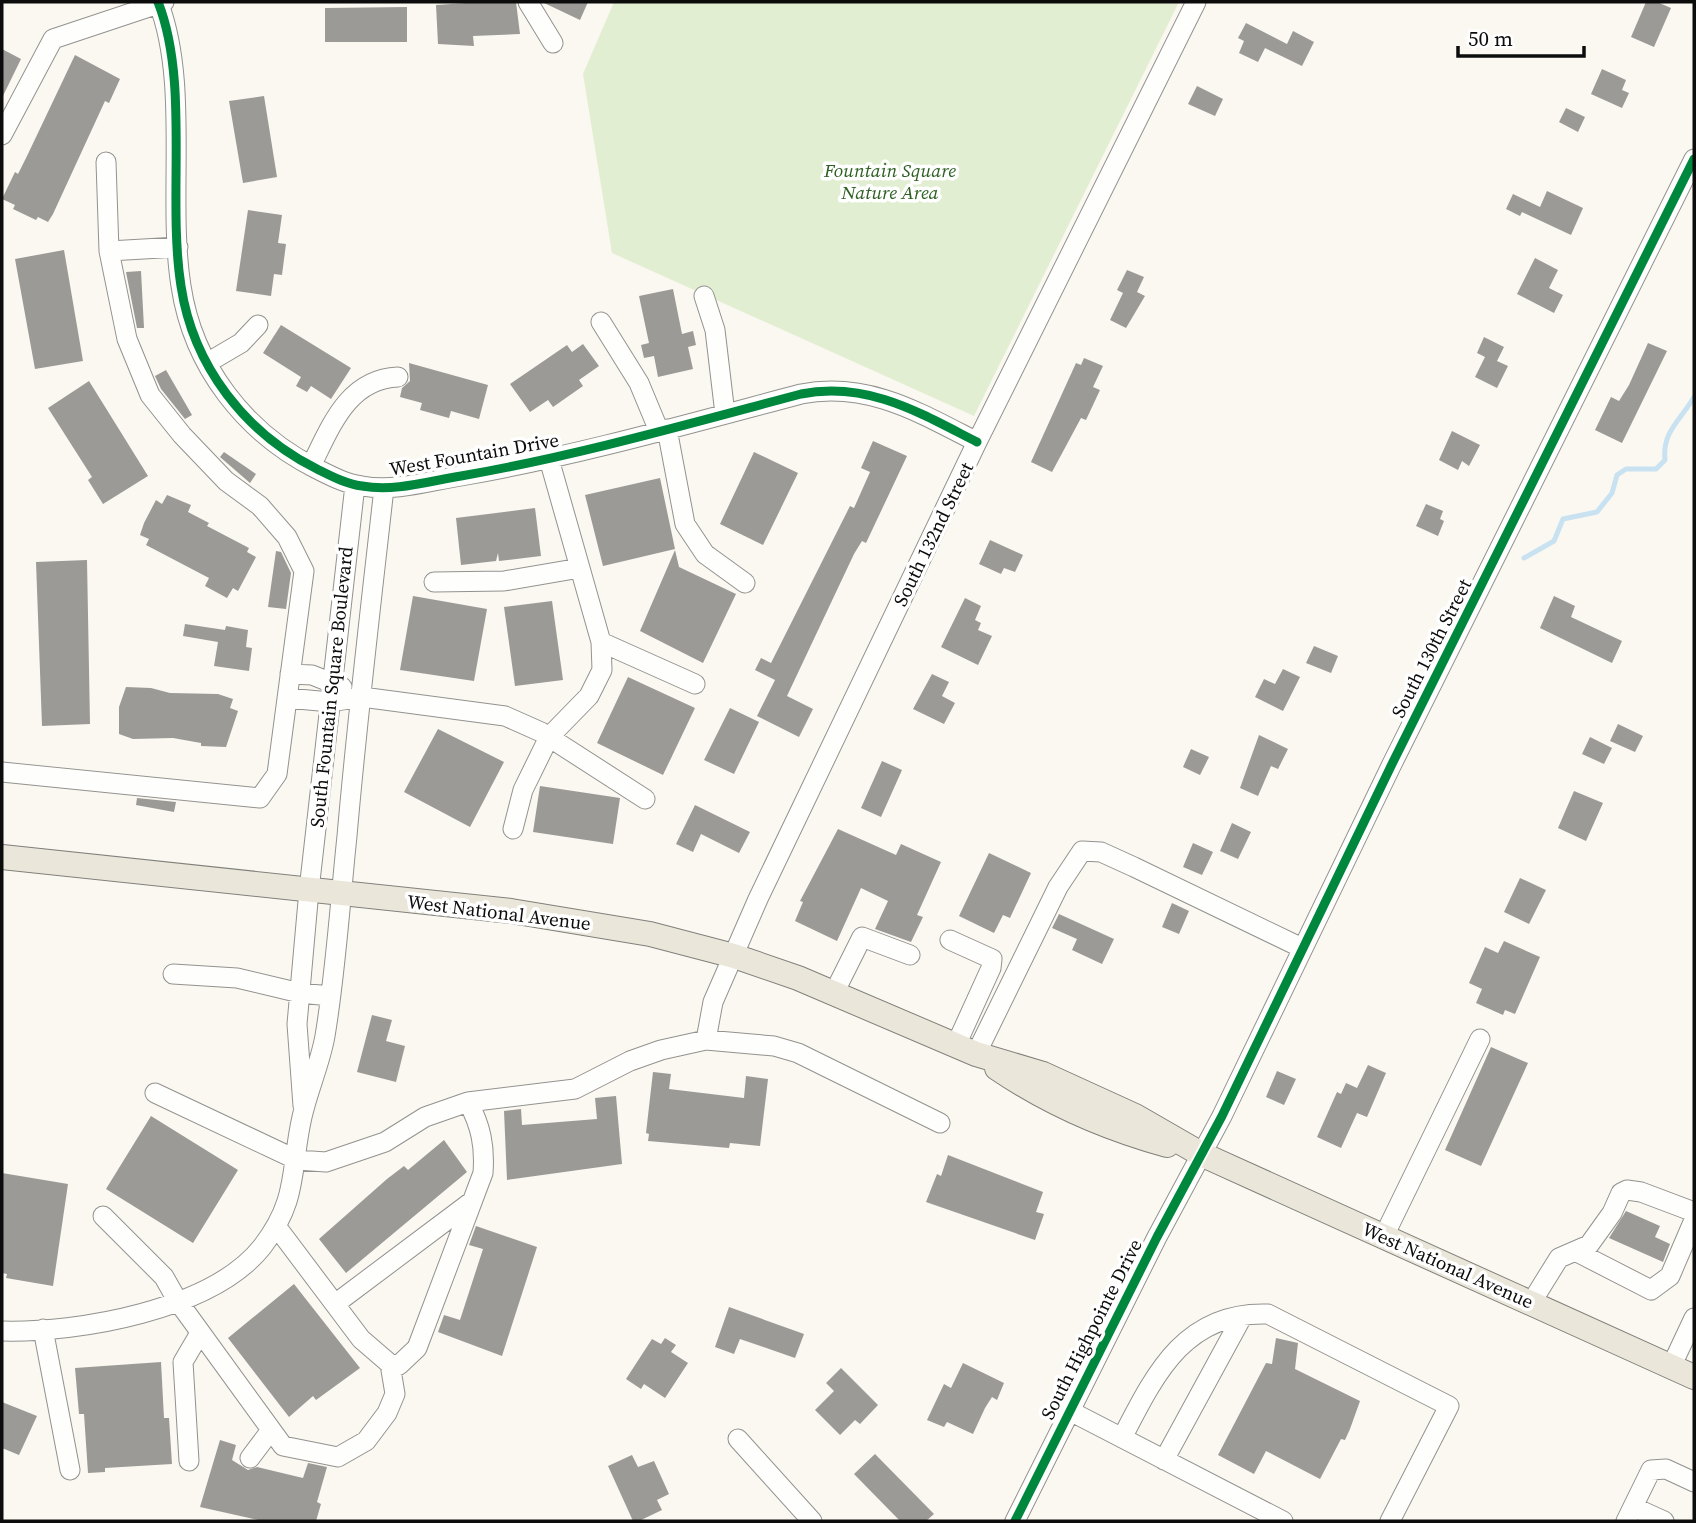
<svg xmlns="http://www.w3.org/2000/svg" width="1696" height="1523" font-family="'Source Serif 4',serif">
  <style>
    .green { fill: #e2eed1 }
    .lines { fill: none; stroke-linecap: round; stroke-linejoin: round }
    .stream { stroke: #c9e2f1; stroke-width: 5 }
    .building { fill: #9c9a96 }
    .minor-casing { stroke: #93928f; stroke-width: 21 }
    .major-casing { stroke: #80807c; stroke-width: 26 }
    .minor { stroke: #fefefd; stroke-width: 19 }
    .major { stroke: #eae6d9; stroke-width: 24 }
    .cycleway-casing { stroke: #fff; stroke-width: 13 }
    .cycleway { stroke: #00873e; stroke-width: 9 }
    .labels { text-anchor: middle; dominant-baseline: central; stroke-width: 7; stroke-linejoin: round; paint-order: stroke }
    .park-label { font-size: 19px; font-style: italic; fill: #2c5f21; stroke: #fff }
    .street-label { font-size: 19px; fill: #0c0c0c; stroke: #fff }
  </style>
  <rect width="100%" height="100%" fill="#faf8f0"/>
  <path class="green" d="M614,2H1179L974,416L612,253L583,74Z"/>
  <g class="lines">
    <path class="stream" d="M1524,558L1554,541L1563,519L1597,512L1612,493L1617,475L1626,469H1656L1665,460C1662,431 1681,420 1694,397"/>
  </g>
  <path class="building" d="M481,2H516L520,34L473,36L474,46L438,44L436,5Z
    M542,2H588L580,20Z
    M1646,2H1657L1671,8L1654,47L1631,37Z
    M407,7V42H325V8Z
    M1246,23L1287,44L1293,31L1314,42L1302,66L1265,48L1258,62L1239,53L1244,41L1238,38Z
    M2,49L21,59L2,98Z
    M75,55L120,79L109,103L105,101L53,214L48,222L38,217L36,220L13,209L15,205L2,199L15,172L18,174L27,156Z
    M1602,69L1626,80L1622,90L1629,93L1622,108L1591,94Z
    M1197,86L1223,99L1215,116L1188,104Z
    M264,96L277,177L243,183L229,101Z
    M1566,108L1585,117L1578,132L1559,122Z
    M1547,191L1583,208L1571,235L1522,212L1520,216L1506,209L1513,194L1540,207Z
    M248,210L282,215L278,243L286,244L282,275L274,274L271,296L236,291Z
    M64,250L83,361L35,369L15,259Z
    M1535,258L1558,270L1549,288L1563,295L1554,313L1517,294Z
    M1127,270L1144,277L1137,292L1145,296L1126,328L1110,320L1123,293L1117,290Z
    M141,271L144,328H137L126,272Z
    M673,289L682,334L693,331L696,345L688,347L693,369L658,377L654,356L644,358L641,345L649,343L639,296Z
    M281,325L351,368L331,399L311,386L307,392L296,386L301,377L263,353Z
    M1484,337L1504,347L1497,361L1508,366L1497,388L1475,377L1485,357L1477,353Z
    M1648,343L1667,351L1622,443L1595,430L1611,397L1619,401L1629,385Z
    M583,344L599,366L579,380L583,386L553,407L548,400L530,412L510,384L567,345L572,352Z
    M1084,358L1103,366L1093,387L1100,390L1086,420L1081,418L1052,472L1031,462L1076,363L1081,365Z
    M409,363L488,385L479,419L451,411L449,418L420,410L422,403L400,397L402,388L410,381Z
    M166,370L192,415L185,419L161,389L155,376Z
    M89,381L148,476L103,504L88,480L92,477L48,408Z
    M1452,431L1480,445L1469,466L1462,461L1458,470L1439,460Z
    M873,441L907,456L866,543L862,541L854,554L787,696L813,709L799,737L757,716L775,680L755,670L761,658L771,663L850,506L854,508L870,472L861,468Z
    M224,452L256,474L250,483L220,457Z
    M754,452L798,473L763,545L720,524Z
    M660,478L675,549L603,566L585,495Z
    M167,495L191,505L188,512L209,523L207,526L249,548L247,552L256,557L238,591L233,588L227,598L205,586L209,578L146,545L149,539L140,535L144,523L156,500L162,504Z
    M1426,504L1443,511L1440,519L1444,521L1438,536L1416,526Z
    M535,508L541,556L499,561L498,553L496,561L461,565L456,518Z
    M990,540L1023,555L1015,572L1004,568L1001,574L979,564Z
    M675,550L679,567L736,594L703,663L640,631Z
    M276,551L281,552L291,573L286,609L268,607Z
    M87,560L90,724L42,726L36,562Z
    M413,596L487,609L474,681L400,670Z
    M1554,596L1575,606L1571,617L1622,641L1612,663L1540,628Z
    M965,598L981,606L975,620L981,623L978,630L992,636L978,665L941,647Z
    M552,601L563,680L515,686L504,607Z
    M185,624L225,630L226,626L248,630L246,647L252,648L249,671L214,666L218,642L183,636Z
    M1314,646L1338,656L1331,673L1306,663Z
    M1283,669L1300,677L1283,711L1255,697L1264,679L1275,684Z
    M932,674L949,682L942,696L955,703L944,724L913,709Z
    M628,677L695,708L663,775L597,743Z
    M126,687L151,688L170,693L218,694L233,699L230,708L238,711L226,747L201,746V743L173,738L133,739L119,734V707Z
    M730,708L759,722L734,774L704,760Z
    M1618,724L1643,736L1635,752L1610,741Z
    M438,729L504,762L470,827L404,792Z
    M1259,735L1288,749L1278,769L1271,766L1258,796L1240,788Z
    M1590,737L1612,748L1604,764L1582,754Z
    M1191,749L1209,757L1200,775L1183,767Z
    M882,761L902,770L881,817L861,808Z
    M540,786L620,798L613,844L533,832Z
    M1574,791L1603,803L1586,841L1558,828Z
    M137,798L176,802L174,812L136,805Z
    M695,805L750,832L739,853L701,834L693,852L676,844Z
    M1232,823L1251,832L1238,859L1220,851Z
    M838,829L896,855L901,844L941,862L917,915L923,917L911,942L875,929L888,901L861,888L837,941L795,921L803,902L800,901Z
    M1193,843L1213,852L1202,875L1183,867Z
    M989,853L1031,873L1010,918L1003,915L994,933L959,916Z
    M1520,878L1546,890L1529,924L1504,912Z
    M1172,903L1189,911L1179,934L1162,927Z
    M1059,914L1114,939L1102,964L1072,950L1077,939L1052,928Z
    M1504,941L1540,957L1515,1014L1505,1010L1503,1015L1476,1003L1482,989L1469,983L1485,947L1498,953Z
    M372,1015L392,1020L386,1041L405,1046L396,1082L357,1072Z
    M1491,1047L1528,1063L1481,1166L1445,1150Z
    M1368,1065L1386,1073L1367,1117L1357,1113L1341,1148L1317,1137L1337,1092L1341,1094L1346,1083L1357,1088Z
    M1277,1071L1296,1079L1284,1105L1266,1097Z
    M653,1072L671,1074L669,1089L744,1098L746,1076L768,1079L760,1146L730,1143L729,1148L648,1141L649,1134L646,1133Z
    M616,1096L622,1164L507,1180L504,1111L521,1109L522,1125L597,1119L595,1098Z
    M151,1116L238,1170L193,1243L106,1189Z
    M444,1140L467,1172L346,1273L319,1239L387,1179L404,1166L408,1170Z
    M948,1155L1043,1192L1036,1212L1044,1214L1035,1240L926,1202L937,1174L941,1176Z
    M2,1173L68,1184L53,1286L6,1278L7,1274L2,1273Z
    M1626,1211L1660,1226L1655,1237L1670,1244L1663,1262L1609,1238Z
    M476,1226L537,1247L502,1356L438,1332L444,1315L460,1320L483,1249L469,1245Z
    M294,1284L360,1368L316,1400L313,1396L289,1417L228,1338Z
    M729,1307L804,1334L795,1358L740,1339L734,1354L715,1347Z
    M665,1338L676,1345L671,1352L688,1363L665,1398L644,1384L641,1389L626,1379L652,1339L661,1344Z
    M1276,1338L1298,1343L1295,1369L1360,1401L1350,1429L1345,1440L1341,1439L1320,1479L1266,1451L1254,1474L1218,1455L1266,1363L1272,1364Z
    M161,1362L164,1418H169L172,1464L105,1468V1472L88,1473L84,1414H79L75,1368Z
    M963,1363L1004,1383L997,1400L992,1397L985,1408L973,1434L947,1422L944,1427L927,1420L944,1384L951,1388Z
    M841,1368L878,1405L860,1424L855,1420L840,1435L815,1410L834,1391L826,1383Z
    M2,1402L37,1416L19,1455L2,1448Z
    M220,1440L236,1445L232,1460L248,1470L257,1467L303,1478L308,1463L327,1467L317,1502L321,1504L316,1521H263L200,1507Z
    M875,1454L934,1514L926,1521H900L854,1474Z
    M632,1455L638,1467L654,1461L669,1494L657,1500L662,1510L639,1521H633L608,1466Z"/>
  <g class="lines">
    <defs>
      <path id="minor" d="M158,2C190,83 167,198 181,286C193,366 245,433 317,469C331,476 346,484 362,486C395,492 429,481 461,476C576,456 688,424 801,394C868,381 920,413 977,442
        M528,2L553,43
        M2,135L53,39L164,2
        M109,251L178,247
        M704,296L715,330L725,414
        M601,322L639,383L659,431
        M207,363L241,343L258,325
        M667,429L685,524L705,554L745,583
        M311,466C331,426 348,379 398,377
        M434,582L504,581L580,568
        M601,642L695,684
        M290,674L312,675L342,687
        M287,698L330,702L362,697L505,716L541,732L645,799
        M2,772L260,798L277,774L304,571L287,537L260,506L226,481L182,435L150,395L127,339L109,251L106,162
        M513,829L523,790L549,737L589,696L602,670L601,642L549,459
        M950,940L992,959L991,968L956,1045
        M173,974L237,978L300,993L330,996
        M834,993L862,937L910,955
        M976,1054L1058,887L1082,851L1101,852L1134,867L1302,948
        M155,1093L297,1160L326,1162L385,1142L425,1117L468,1102C481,1126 485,1146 483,1173L417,1348L399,1365L390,1364
        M468,1102L575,1089L630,1061L661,1050L706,1040
        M303,1106L297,1024L309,890L355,485
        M940,1123L798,1053L774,1046L706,1040L713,1002L758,899L977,442L1196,2
        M103,1216L164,1277L177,1300L283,1446L338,1457L366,1441L387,1413L395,1394L390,1364L361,1339L276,1226
        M1384,1236L1480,1039
        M1575,1251L1651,1290L1670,1276L1694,1220
        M1531,1303L1559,1258L1589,1245L1612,1213L1621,1193L1627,1190L1641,1192L1694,1212
        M335,1304L471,1202
        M43,1329L70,1470
        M2,1331C78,1333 212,1310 262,1247C299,1199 290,1170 302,1117C308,1090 320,1064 325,1036C336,970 340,903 347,836C357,720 371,604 384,488
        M1671,1367L1694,1318
        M1070,1411L1283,1521
        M1122,1438C1155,1374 1185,1311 1268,1314L1449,1406L1390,1521
        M738,1439L812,1521
        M250,1458L271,1430
        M1164,1460L1242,1317
        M189,1461L183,1362L200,1333
        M1633,1507L1664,1521
        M1015,1521L1157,1237L1222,1116L1392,764L1694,159
        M1626,1521L1651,1470L1666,1469L1694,1482"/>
      <path id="major" d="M2,857L511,911L650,934L734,956L798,978L976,1054L1043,1074L1135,1116L1201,1154L1694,1377
        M997,1068C1050,1104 1105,1128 1167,1145"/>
    </defs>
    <use href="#minor" class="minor-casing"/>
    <use href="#major" class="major-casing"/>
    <use href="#minor" class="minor"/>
    <use href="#major" class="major"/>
    <defs>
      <path id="cycleway" d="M158,2C190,83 167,198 181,286C193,366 245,433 317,469C331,476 346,484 362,486C395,492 429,481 461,476C576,456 688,424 801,394C868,381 920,413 977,442
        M1015,1521L1157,1237L1222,1116L1392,764L1694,159"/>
    </defs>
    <use href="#cycleway" class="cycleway-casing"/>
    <use href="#cycleway" class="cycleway"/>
  </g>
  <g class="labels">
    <g class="park-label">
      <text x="890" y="170">Fountain Square<tspan x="890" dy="22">Nature Area</tspan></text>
    </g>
    <g class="street-label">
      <text transform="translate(474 454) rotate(-10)">West Fountain Drive</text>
      <text transform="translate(933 534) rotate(-64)">South 132nd Street</text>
      <text transform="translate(1431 648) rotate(-63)">South 130th Street</text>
      <text transform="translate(331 687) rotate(-84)">South Fountain Square Boulevard</text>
      <text transform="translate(499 912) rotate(7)">West National Avenue</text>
      <text transform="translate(1448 1265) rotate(24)">West National Avenue</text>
      <text transform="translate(1091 1329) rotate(-63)">South Highpointe Drive</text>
    </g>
  </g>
  <rect width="1696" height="1523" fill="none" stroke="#0c0c0c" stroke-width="7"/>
  <path d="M1458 46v10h126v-10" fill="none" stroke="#0c0c0c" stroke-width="3.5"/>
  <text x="1468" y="46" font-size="21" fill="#0c0c0c" stroke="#ffffff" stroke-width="5" paint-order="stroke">50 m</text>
</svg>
